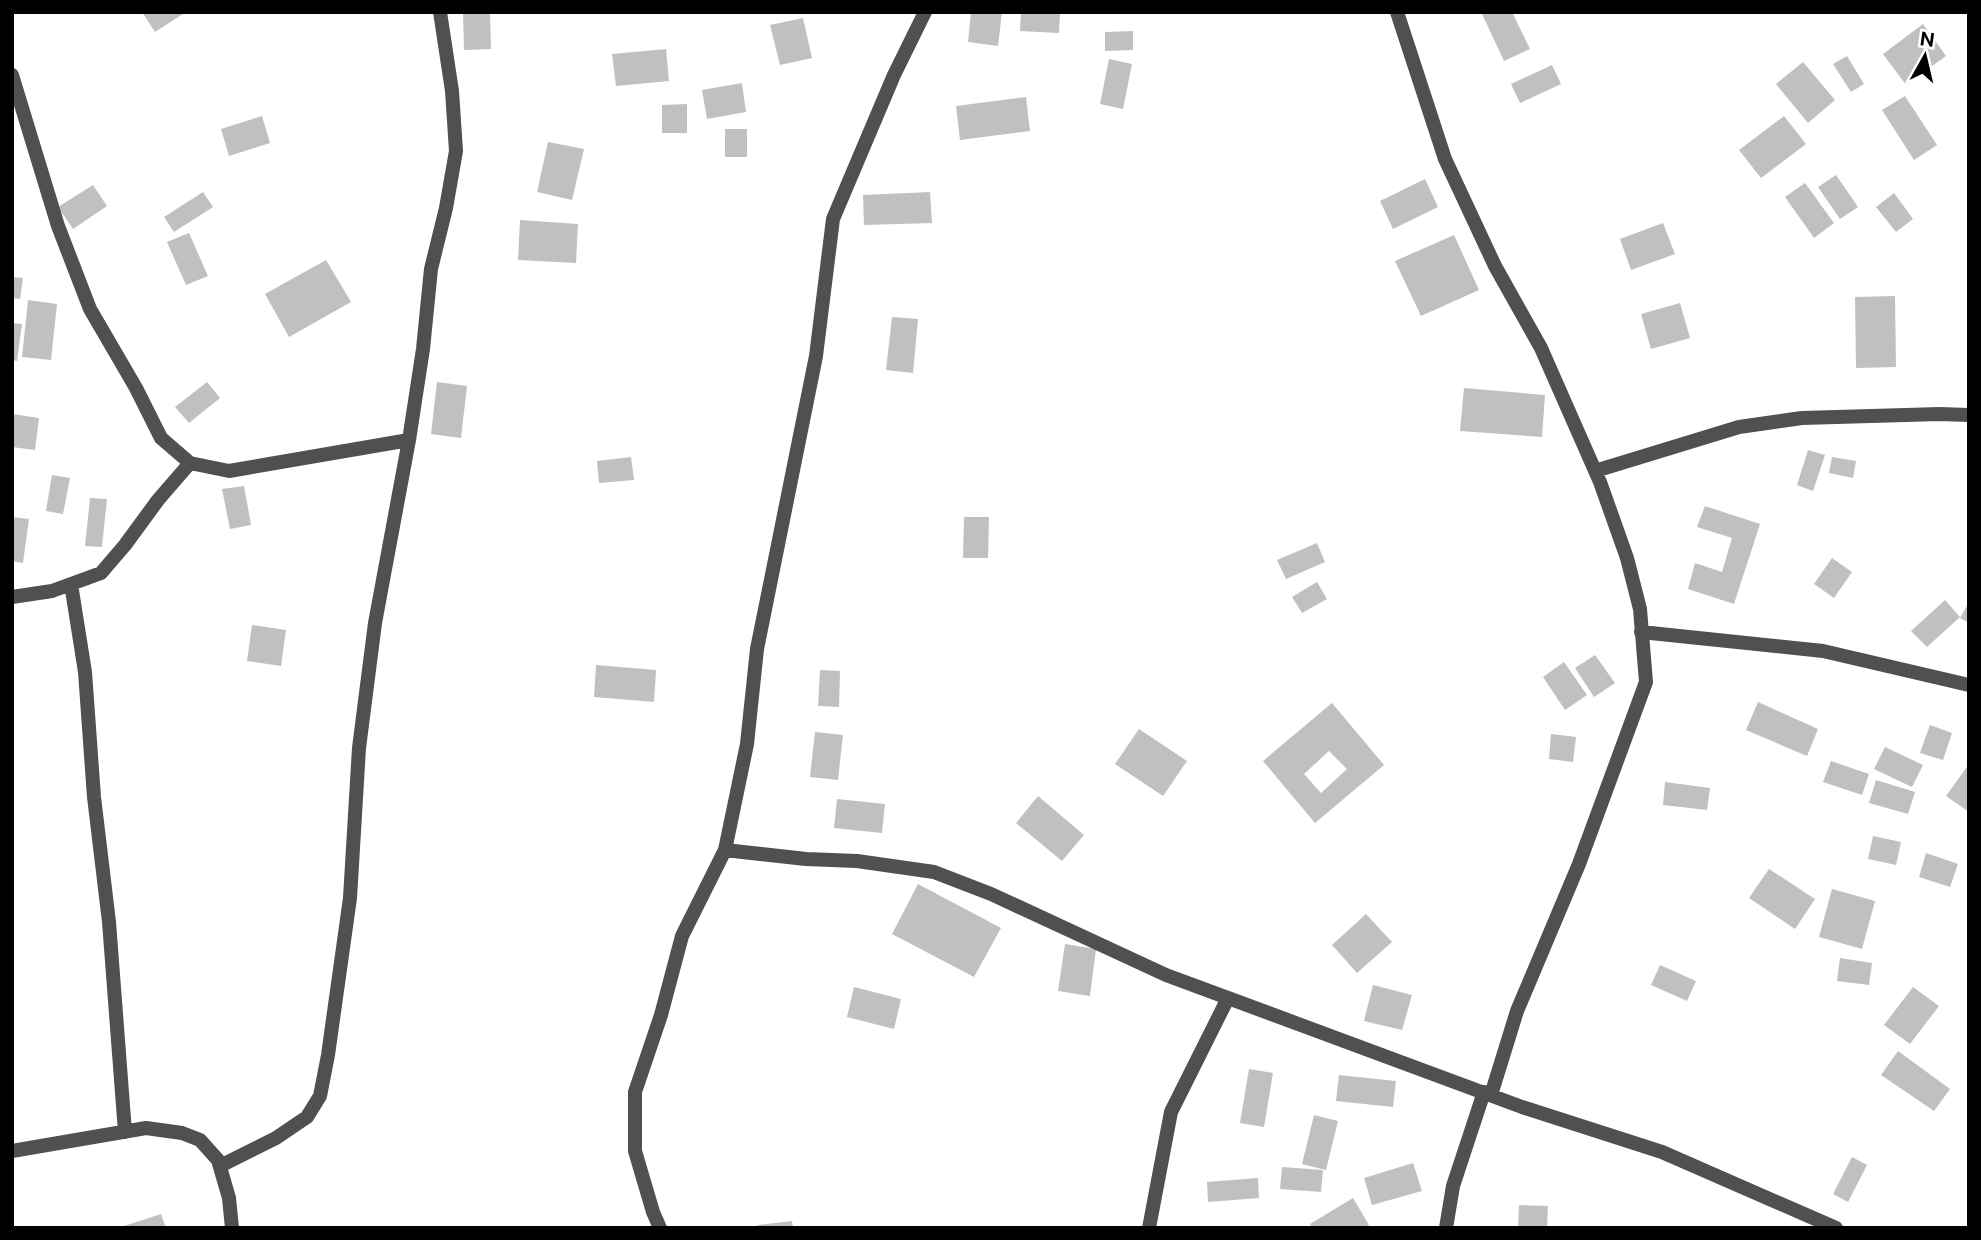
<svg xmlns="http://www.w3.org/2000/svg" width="1981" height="1240" font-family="'Public Sans',sans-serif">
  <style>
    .building { fill: #c0c0c0; fill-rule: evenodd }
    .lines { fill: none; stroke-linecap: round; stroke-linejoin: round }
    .street { stroke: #505050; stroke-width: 14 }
  </style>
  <rect width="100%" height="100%" fill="#fff"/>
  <path class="building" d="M142,12H186L155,32Z
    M463,12H490L491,49L464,50Z
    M971,12H1002L998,46L968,42Z
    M1021,12H1060L1059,33L1020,31Z
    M1486,12H1512L1530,49L1504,61L1482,14Z
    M803,18L812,58L780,65L770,25Z
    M1923,24L1946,56L1906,85L1883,54Z
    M1133,31V50L1105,51V32Z
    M666,49L669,81L616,86L612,54Z
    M1847,56L1864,84L1851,92L1833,64Z
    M1109,59L1132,64L1123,109L1100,104Z
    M1803,62L1835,100L1808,123L1776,84Z
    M1552,65L1561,84L1520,103L1511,84Z
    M742,83L746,112L707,119L702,90Z
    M1905,96L1937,145L1914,160L1882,110Z
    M1026,97L1030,131L960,140L956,106Z
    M687,104V133H662V105Z
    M262,116L270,143L229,156L221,129Z
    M1784,116L1806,144L1761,178L1739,150Z
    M725,129H747V157H725Z
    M548,142L584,149L572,200L537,192Z
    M1836,175L1858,207L1840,219L1818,187Z
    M1425,179L1438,207L1393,229L1380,201Z
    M1805,183L1834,223L1814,238L1785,197Z
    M93,185L107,206L73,229L58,207Z
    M203,192L213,207L174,232L164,217Z
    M930,192L932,223L864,225L863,195Z
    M1894,193L1913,219L1896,232L1876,207Z
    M520,220L578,224L576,263L518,260Z
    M1663,223L1675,254L1631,270L1620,239Z
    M189,233L208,276L186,285L167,242Z
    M1454,235L1479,290L1421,316L1395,261Z
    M326,260L351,302L289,337L265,294Z
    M12,277L23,278L20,299L12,298Z
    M1895,296L1896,367L1856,368L1855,297Z
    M28,300L57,304L51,360L22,357Z
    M1680,303L1690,338L1651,349L1641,314Z
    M892,317L918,319L913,373L886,370Z
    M12,323L22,324L17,361L12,360Z
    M207,382L220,398L189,423L175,407Z
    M437,382L467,386L461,438L431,434Z
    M1464,388L1545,395L1542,437L1460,431Z
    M12,414L39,418L35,450L12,447Z
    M1808,450L1825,455L1813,491L1797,485Z
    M631,457L634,480L599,483L597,461Z
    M1832,457L1856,461L1853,478L1829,473Z
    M52,475L70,478L63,514L46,511Z
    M244,486L251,525L230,529L222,489Z
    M90,498L107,499L102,547L85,546Z
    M1705,506L1760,524L1734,604L1688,589L1695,563L1722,572L1732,538L1697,527Z
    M12,517L29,519L23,563L12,561Z
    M964,517H989L988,558H963Z
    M1317,543L1325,562L1286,579L1277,560Z
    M1832,558L1852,572L1834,598L1814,584Z
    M1317,582L1327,599L1302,613L1292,597Z
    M1945,600L1960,617L1927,647L1911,631Z
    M1969,602V623L1960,618Z
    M252,625L286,630L281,666L247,661Z
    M1595,655L1615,683L1594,697L1575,668Z
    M1564,662L1587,695L1565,710L1543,677Z
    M596,665L656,670L654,702L594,697Z
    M820,670L840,671L839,707L818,706Z
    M1758,702L1818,729L1807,756L1746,730Z
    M1332,703L1384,765L1315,823L1263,761ZM1329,751L1347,769L1321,793L1304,774Z
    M1930,725L1952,733L1943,760L1920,753Z
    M1139,729L1187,761L1163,796L1115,764Z
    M815,732L843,735L838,780L810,777Z
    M1551,734L1576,737L1573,762L1549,759Z
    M1885,747L1923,765L1912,787L1874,769Z
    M1831,761L1869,774L1862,795L1823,782Z
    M1969,764V812L1946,796Z
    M1876,780L1915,792L1908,814L1869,803Z
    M1665,782L1710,788L1707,810L1663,805Z
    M1038,796L1084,835L1062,861L1016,823Z
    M837,799L885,804L882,833L834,828Z
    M1873,836L1901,842L1896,865L1868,859Z
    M1926,853L1958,864L1950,887L1919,877Z
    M1769,869L1815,899L1795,929L1749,898Z
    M918,884L1001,928L974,977L892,934Z
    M1832,889L1875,901L1862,949L1819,937Z
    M1366,914L1392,942L1357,973L1332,945Z
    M1065,944L1096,949L1090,996L1058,991Z
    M1840,958L1872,963L1869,985L1837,981Z
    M1660,965L1696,981L1687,1001L1651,985Z
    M1373,985L1412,995L1402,1030L1364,1021Z
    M854,987L901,999L894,1029L847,1017Z
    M1913,987L1939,1006L1910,1044L1884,1025Z
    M1898,1051L1950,1089L1934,1111L1881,1075Z
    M1249,1069L1273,1073L1264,1127L1240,1123Z
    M1339,1075L1396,1081L1393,1107L1336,1101Z
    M1314,1115L1338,1121L1326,1170L1302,1164Z
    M1852,1157L1867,1165L1848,1202L1833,1194Z
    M1413,1163L1422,1191L1372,1205L1364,1178Z
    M1282,1167L1323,1170L1321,1192L1280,1189Z
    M1258,1178L1259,1198L1208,1202L1207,1182Z
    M1353,1198L1369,1225L1363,1228H1312L1310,1224Z
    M1519,1205L1548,1206L1547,1228H1518Z
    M161,1214L166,1228H121V1227Z
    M792,1221L793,1228H758V1225Z"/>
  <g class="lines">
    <path class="street" d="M1397,12L1445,159L1495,266L1541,348L1600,482L1627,558L1640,609L1646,682L1579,864L1517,1011L1491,1095
      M12,75L58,226L90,309L136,388L161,438L190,463L229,471L409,440
      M1595,471L1739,427L1802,418L1940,414L1969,415
      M71,584L85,672L94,797L109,922L125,1132
      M12,597L52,591L101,573L125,545L158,500L190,463
      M1641,632L1823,651L1969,685
      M725,850L806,859L857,861L934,872L991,894L1166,975L1522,1107L1662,1152L1836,1228
      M12,1151L146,1128L182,1133L200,1140L218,1160L229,1198L232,1228
      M220,1166L276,1138L307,1117L320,1096L328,1055L350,898L359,748L375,623L409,440L423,349L431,269L446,208L456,151L452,91L440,12
      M660,1228L653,1212L635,1151V1092L661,1015L682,936L725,850L747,744L757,649L816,356L833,219L894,75L925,12
      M1149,1228L1171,1112L1228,998
      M1446,1228L1453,1186L1484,1092"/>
  </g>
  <rect width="1981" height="1240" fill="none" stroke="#000000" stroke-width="28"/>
  <g transform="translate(1925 56) rotate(8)" stroke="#ffffff" stroke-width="5" paint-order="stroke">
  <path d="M0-5L12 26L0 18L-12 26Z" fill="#000000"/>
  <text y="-10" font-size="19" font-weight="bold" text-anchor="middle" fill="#000000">N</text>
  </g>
</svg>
